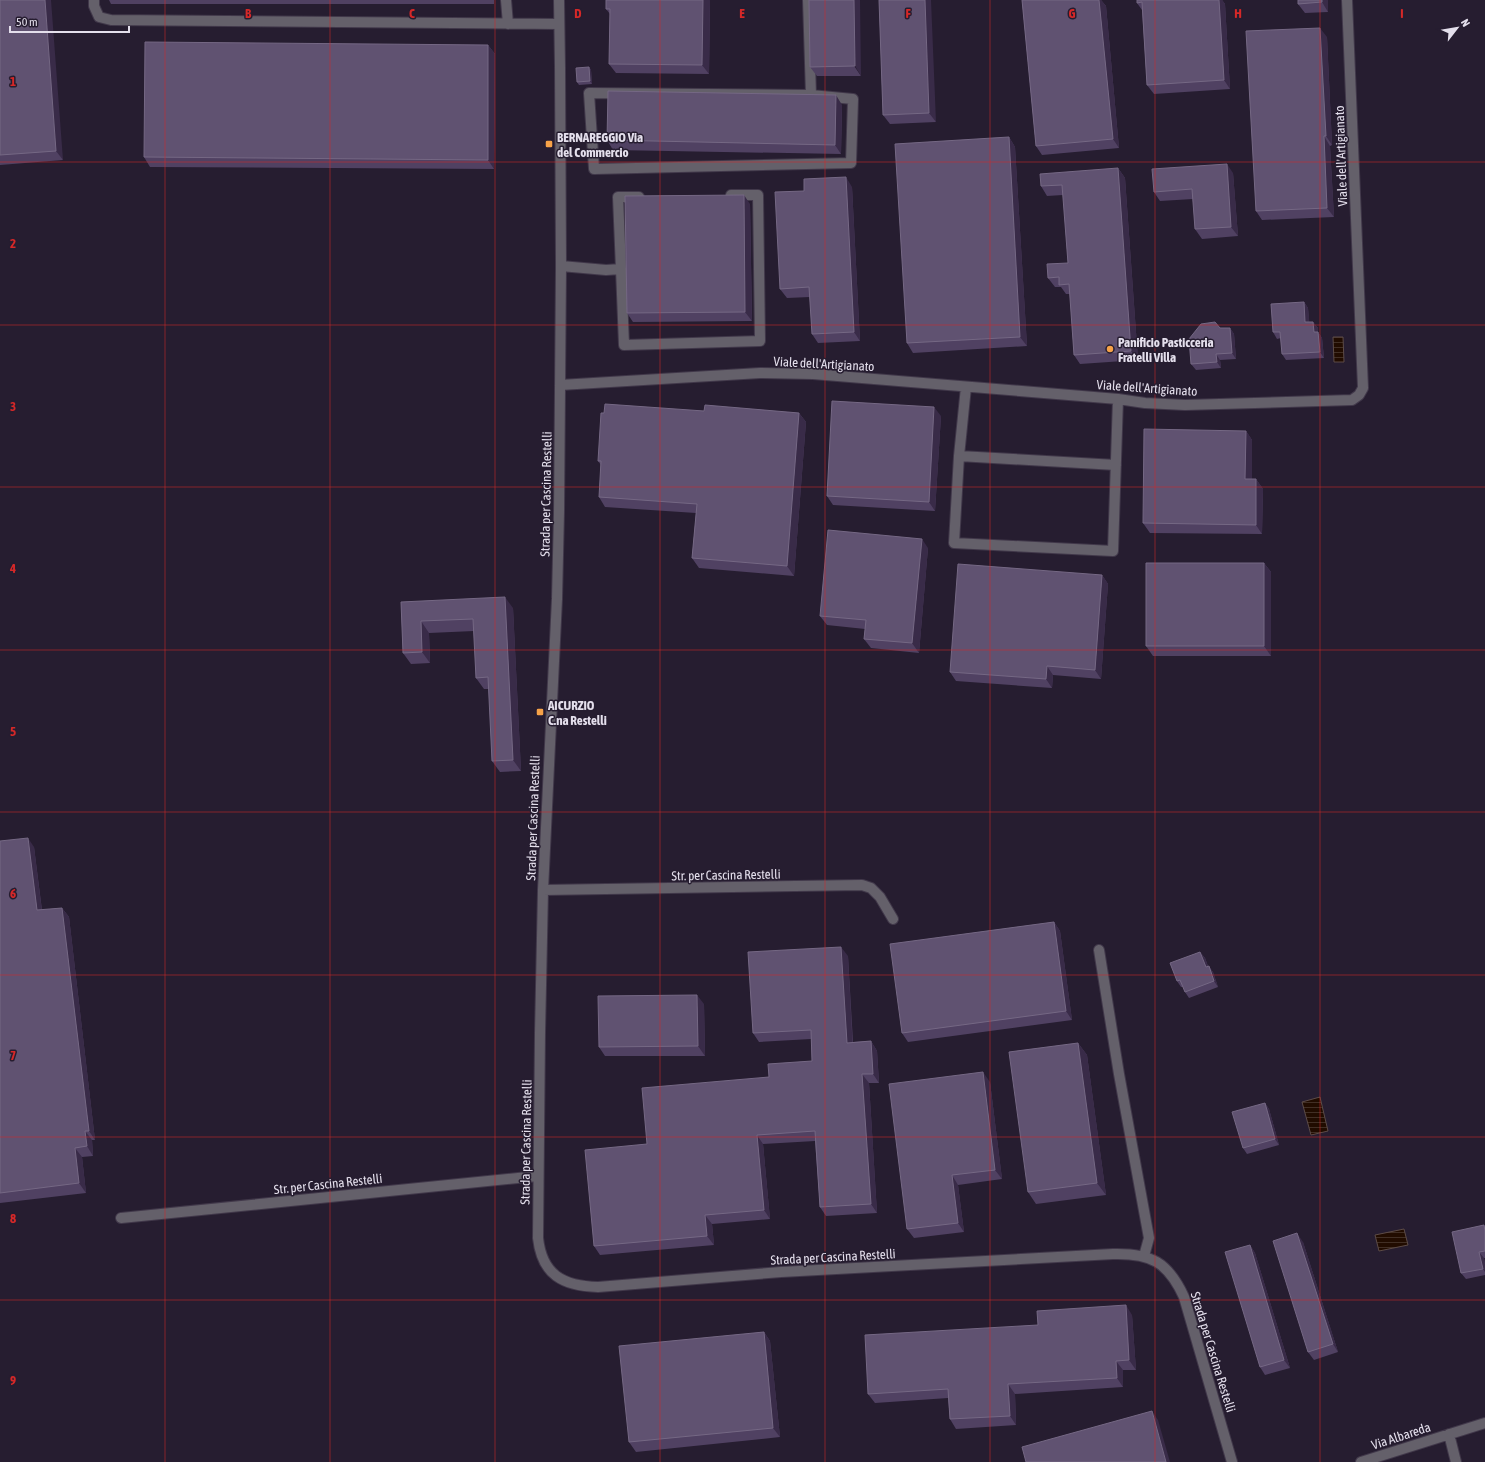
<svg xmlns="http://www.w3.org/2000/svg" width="1485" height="1462" font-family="'Asap Condensed',sans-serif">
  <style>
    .water { fill: url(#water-rules); stroke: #5c4b47 }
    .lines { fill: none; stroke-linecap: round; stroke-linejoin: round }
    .minor-casing { stroke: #41384a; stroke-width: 12 }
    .minor { stroke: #64606a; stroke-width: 10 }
    .wall { fill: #504162 }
    .shaded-wall { fill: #392b48 }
    .building { fill: #605271; stroke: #756884 }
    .grid { fill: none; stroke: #d62828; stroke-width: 1; stroke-opacity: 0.55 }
    .poi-dot { fill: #f6a248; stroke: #261d30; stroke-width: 1.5 }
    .labels { text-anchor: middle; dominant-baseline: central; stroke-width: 3; stroke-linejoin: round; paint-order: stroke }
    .poi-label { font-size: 13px; font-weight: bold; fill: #e4dfec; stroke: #261d30; text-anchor: start }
    .street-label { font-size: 13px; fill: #e4dfec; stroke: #261d30 }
    .grid-label { font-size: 13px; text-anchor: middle; font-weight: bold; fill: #d62828; stroke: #261d30; stroke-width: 3; stroke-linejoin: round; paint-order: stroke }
  </style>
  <defs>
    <pattern id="water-rules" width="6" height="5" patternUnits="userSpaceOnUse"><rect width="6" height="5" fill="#210c00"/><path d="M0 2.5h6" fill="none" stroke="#412f25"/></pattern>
  </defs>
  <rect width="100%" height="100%" fill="#261d30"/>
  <path class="water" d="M1333,337H1343L1344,362H1334Z
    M1320,1097L1328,1131L1311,1135L1302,1102Z
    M1404,1229L1408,1245L1379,1251L1375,1235Z"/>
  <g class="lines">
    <defs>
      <path id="minor" d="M94,0V6L99,17L111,20L559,24
        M506,0L508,24
        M559,0L560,67L561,266L559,512L557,599L543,890L540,1033L538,1238C542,1275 563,1286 598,1287L781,1272L1113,1254C1151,1253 1168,1262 1184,1297L1232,1462
        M808,0L811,95
        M589,93L811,95L853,99L851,163L594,169Z
        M561,266L606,270L621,269L618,197H639
        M621,269L624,345L760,341L758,195H731
        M560,385L760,373L813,374L1118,399L1145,403L1185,405L1352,400L1359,395L1363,388L1347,0
        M966,387L959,456L954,543L1113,551L1118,399
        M959,456L1116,465
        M543,890L862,885L871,888L880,897L893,919
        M1099,950L1119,1074L1149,1238L1144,1256
        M121,1218L538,1176
        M1449,1434L1456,1462
        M1361,1462L1485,1423"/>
    </defs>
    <use href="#minor" class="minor-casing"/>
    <use href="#minor" class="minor"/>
  </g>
  <path class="wall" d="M0,0L63,160L0,165Z
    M109,0H494V4H111Z
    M606,0H710L709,74L616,73L609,64L610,14L606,9Z
    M809,0L861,76H817L810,67Z
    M879,0L936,122L890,124L883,115Z
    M1022,0H1101L1106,6L1119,148L1042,155L1036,146Z
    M1137,0H1222L1225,4L1230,89L1154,94L1147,85L1142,10L1137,3Z
    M1298,0H1328V12L1305,13L1298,4Z
    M1327,37L1332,145L1330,146L1334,217L1262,220L1256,211Z
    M488,45L495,54L494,169L150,167L144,157Z
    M589,67L591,70L592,84L579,85L577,82Z
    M842,105L841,154L613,150L607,140Z
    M1009,137L1015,147L1027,346L913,353L907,343Z
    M1118,168L1125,178L1138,360L1080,364L1074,355L1070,294H1066L1061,287H1055L1048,278L1068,263L1063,195L1047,196L1041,186Z
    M1233,173L1238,236L1202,239L1195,229L1193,199L1160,201L1154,192Z
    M852,187L860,341L818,343L812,334L810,297L787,298L780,289L804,191Z
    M750,204L752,321L633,322L627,313Z
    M1304,302L1308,308L1309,322H1313L1318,328V332L1322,338L1324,358L1286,360L1282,354L1281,338L1277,339L1273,332Z
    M1230,328L1234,334L1236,359L1220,360L1221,368L1196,370L1191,364Z
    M704,411L799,413L806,422L794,576L699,568L692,558L696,513L605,507L599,497L601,465L598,461Z
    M941,416L935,511L833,505L827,496Z
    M1246,431L1252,440V479H1256L1263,489L1262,534L1150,533L1143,523Z
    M928,548L919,653L871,648L864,639L865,629L827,625L820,616Z
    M1264,563L1271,572V656H1153L1146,646Z
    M1102,575L1108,584L1101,679L1053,675L1052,688L956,681L950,672Z
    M401,602L513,608L521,771L500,772L492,761L489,689H484L476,678L474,631L429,633L430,663L411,664L403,653Z
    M0,841L34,847L42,910L62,908L69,917L95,1140H92L93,1156L82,1157L86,1193L0,1203Z
    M1054,922L1060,931L1072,1020L908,1042L902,1033Z
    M1200,952L1205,958L1208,966L1213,972L1218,987L1189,998L1185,992L1183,987H1181L1177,981Z
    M848,956L853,1042L871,1041L877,1051L879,1083H869L877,1213L826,1216L820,1207L815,1141L763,1144L770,1219L712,1224L714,1245L600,1255L594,1246L769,1077L812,1061L811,1039L759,1042L753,1033Z
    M704,1004L705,1056H605L599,1047Z
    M1078,1043L1087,1055L1106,1195L1036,1204L1028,1192Z
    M990,1082L1002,1179L958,1185L964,1232L914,1238L907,1229Z
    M1265,1103L1269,1109L1279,1145L1247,1154L1243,1148Z
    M1484,1225L1485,1227V1258H1484L1485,1265V1275L1466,1279L1461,1273Z
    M1303,1242L1338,1352L1314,1360L1308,1352Z
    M1250,1245L1255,1253L1290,1368L1265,1375L1260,1367Z
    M1132,1315L1136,1370H1123V1387L1015,1394L1016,1425L956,1429L950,1419L948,1398L875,1403L868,1394L1038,1325Z
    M764,1332L770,1341L780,1437L636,1452L629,1442Z"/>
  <path class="shaded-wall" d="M45,0H51L63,160L56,151Z
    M703,0H710L709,74L702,65Z
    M854,0H860L861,76L855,66Z
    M925,0H931L936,122L929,113Z
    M1099,0H1101L1106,6L1119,148L1113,139Z
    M1219,0H1222L1225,4L1230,89L1224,80Z
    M1322,0H1328V12L1322,2Z
    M1320,28L1327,37L1332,145L1326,136Z
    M488,45L495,54L494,169L488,160Z
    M589,67L591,70L592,84L590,81Z
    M836,95L842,105L841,154L835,145Z
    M1324,136L1330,146L1334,217L1327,208Z
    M1009,137L1015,147L1027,346L1020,337Z
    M1227,164L1233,173L1238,236L1231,227Z
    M1118,168L1125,178L1138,360L1131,351Z
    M846,177L852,187L860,341L854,332Z
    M744,195L750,204L752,321L745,312Z
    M1304,302L1308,308L1310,328L1305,322Z
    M1313,322L1318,328V338L1314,332Z
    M1230,328L1234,334L1236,359L1232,353Z
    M1318,332L1322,338L1324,358L1320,352Z
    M1216,354L1220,360L1221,368L1217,362Z
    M934,407L941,416L935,511L929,502Z
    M799,413L806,422L794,576L787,566Z
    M1246,431L1252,440V489L1245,479Z
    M1256,479L1263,489L1262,534L1256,525Z
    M922,539L928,548L919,653L912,643Z
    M1264,563L1271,572V656L1264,646Z
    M1102,575L1108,584L1101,679L1095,670Z
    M505,597L513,608L521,771L513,760Z
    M421,621L429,633L430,663L422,652Z
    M1047,666L1053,675L1052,688L1046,679Z
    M28,838L34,847L43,920L37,910Z
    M62,908L69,917L95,1140L89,1131Z
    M1054,922L1060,931L1072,1020L1066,1011Z
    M841,947L848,956L853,1052L847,1043Z
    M1200,952L1205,958L1210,973L1206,967Z
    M1209,966L1213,972L1218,987L1214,981Z
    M697,995L704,1004L705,1056L698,1046Z
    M871,1041L877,1051L879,1083L873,1074Z
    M1078,1043L1087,1055L1106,1195L1097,1183Z
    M983,1072L990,1082L1002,1179L995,1170Z
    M862,1074L869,1083L877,1213L871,1204Z
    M1265,1103L1269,1109L1279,1145L1275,1139Z
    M85,1131L92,1140L93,1156L87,1146Z
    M757,1135L763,1144L770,1219L764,1210Z
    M75,1148L82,1157L86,1193L79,1183Z
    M952,1175L958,1185L964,1232L958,1223Z
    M705,1215L712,1224L714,1245L707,1236Z
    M1297,1233L1303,1242L1338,1352L1333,1344Z
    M1250,1245L1255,1253L1290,1368L1284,1360Z
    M1479,1252L1484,1258L1485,1265V1272L1483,1269Z
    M1126,1305L1132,1315L1136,1370L1129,1360Z
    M764,1332L770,1341L780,1437L773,1428Z
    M1116,1361L1123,1370V1387L1117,1378Z
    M1008,1384L1015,1394L1016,1425L1010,1416Z
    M1152,1411L1158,1420L1170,1462H1166Z"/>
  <path class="building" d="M0,0H45L56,151L0,155Z
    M606,0H703L702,65L609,64L610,9H606Z
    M809,0H854L855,66L810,67Z
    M879,0H925L929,113L883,115Z
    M1022,0H1099L1113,139L1036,146Z
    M1137,0H1219L1224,80L1147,85L1142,2L1137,3Z
    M1298,0H1322V2L1298,4Z
    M1320,28L1326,136H1324L1327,208L1256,211L1246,31Z
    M145,42L488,45V160L144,157Z
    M589,67L590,81L577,82L576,68Z
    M608,91L836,95L835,145L607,140Z
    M1009,137L1020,337L907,343L895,144Z
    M1227,164L1231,227L1195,229L1192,189L1154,192L1152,169Z
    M1118,168L1131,351L1074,355L1069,284L1059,285V277L1048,278L1047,264L1068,263L1062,185L1041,186L1040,174Z
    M846,177L854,332L812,334L809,287L780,289L775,192L804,191V179Z
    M744,195L745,312L627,313L625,196Z
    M1304,302L1305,322H1313L1314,332H1318L1320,352L1282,354L1280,332H1273L1271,304Z
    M1215,322L1220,328H1230L1232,353L1216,354L1217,362L1191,364L1189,339L1201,324Z
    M832,401L934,407L929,502L827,496Z
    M605,404L704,411L705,405L799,413L787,566L692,558L697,504L599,497L601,461H598L601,413H604Z
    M1144,429L1246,431L1245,479H1256V525L1143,523Z
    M828,530L922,539L912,643L864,639L866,620L820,616Z
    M1146,563H1264V646H1146Z
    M958,564L1102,575L1095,670L1047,666L1046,679L950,672Z
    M505,597L513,760L492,761L488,677L476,678L473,619L421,621L422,652L403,653L401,602Z
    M28,838L37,910L62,908L89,1131H85L87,1146L75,1148L79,1183L0,1193V841Z
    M1054,922L1066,1011L902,1033L890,944Z
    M841,947L847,1043L871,1041L873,1074H862L871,1204L820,1207L815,1131L757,1135L764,1210L705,1215L707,1236L594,1246L585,1150L647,1144L642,1088L769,1077L768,1064L812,1061L811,1030L753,1033L748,952Z
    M1200,952L1206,967L1209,966L1214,981L1185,992L1180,980L1177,981L1170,963Z
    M697,995L698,1046L599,1047L598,996Z
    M1078,1043L1097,1183L1028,1192L1009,1052Z
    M983,1072L995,1170L952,1175L958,1223L907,1229L889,1084Z
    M1265,1103L1275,1139L1243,1148L1232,1112Z
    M1484,1225L1485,1231V1251L1479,1252L1483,1269L1461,1273L1452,1232Z
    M1297,1233L1333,1344L1308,1352L1273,1241Z
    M1250,1245L1284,1360L1260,1367L1225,1252Z
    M1126,1305L1129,1360L1116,1361L1117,1378L1008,1384L1010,1416L950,1419L948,1389L868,1394L865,1335L1038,1325L1037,1311Z
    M764,1332L773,1428L629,1442L619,1346Z
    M1152,1411L1166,1462H1026L1022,1447Z"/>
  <path class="grid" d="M165,0V1462M330,0V1462M495,0V1462M660,0V1462M825,0V1462M990,0V1462M1155,0V1462M1320,0V1462M0,162H1485M0,325H1485M0,487H1485M0,650H1485M0,812H1485M0,975H1485M0,1137H1485M0,1300H1485"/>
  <g class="poi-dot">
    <rect x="545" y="140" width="8" height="8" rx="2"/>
    <circle cx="1110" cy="349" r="4"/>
    <rect x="536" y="708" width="8" height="8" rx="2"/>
  </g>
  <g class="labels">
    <g class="poi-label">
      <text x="557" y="137">BERNAREGGIO Via<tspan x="557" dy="15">del Commercio</tspan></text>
      <text x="1118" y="342">Panificio Pasticceria<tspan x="1118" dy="15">Fratelli Villa</tspan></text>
      <text x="548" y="705">AICURZIO<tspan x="548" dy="15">C.na Restelli</tspan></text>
    </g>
    <g class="street-label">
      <text transform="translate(1341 156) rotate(-92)">Viale dell'Artigianato</text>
      <text transform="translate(824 364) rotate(3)">Viale dell'Artigianato</text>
      <text transform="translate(1147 388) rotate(4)">Viale dell'Artigianato</text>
      <text transform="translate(546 494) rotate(-89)">Strada per Cascina Restelli</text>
      <text transform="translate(533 818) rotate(-88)">Strada per Cascina Restelli</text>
      <text transform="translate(726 875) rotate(-1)">Str. per Cascina Restelli</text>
      <text transform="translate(526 1142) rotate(-89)">Strada per Cascina Restelli</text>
      <text transform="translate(328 1184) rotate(-6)">Str. per Cascina Restelli</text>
      <text transform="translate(833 1257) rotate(-3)">Strada per Cascina Restelli</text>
      <text transform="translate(1213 1352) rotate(73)">Strada per Cascina Restelli</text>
      <text transform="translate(1401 1436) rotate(-18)">Via Albareda</text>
    </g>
  </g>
  <g class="grid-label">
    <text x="248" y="18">B</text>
    <text x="412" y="18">C</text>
    <text x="578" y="18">D</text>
    <text x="742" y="18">E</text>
    <text x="908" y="18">F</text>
    <text x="1072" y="18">G</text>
    <text x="1238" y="18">H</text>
    <text x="1402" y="18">I</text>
    <text x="13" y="86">1</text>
    <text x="13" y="248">2</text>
    <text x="13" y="411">3</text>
    <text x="13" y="573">4</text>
    <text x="13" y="736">5</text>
    <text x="13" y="898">6</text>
    <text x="13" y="1060">7</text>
    <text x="13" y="1223">8</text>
    <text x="13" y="1385">9</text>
  </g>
  <g transform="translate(1457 28) rotate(59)" stroke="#261d30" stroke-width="3" paint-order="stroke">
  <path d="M0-3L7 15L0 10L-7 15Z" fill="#e4dfec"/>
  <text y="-6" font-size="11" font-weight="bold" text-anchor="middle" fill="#e4dfec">N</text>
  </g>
  <path d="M10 26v6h119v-6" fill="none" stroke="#e4dfec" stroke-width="2"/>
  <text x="16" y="26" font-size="12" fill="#e4dfec" stroke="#261d30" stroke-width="3" paint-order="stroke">50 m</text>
</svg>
